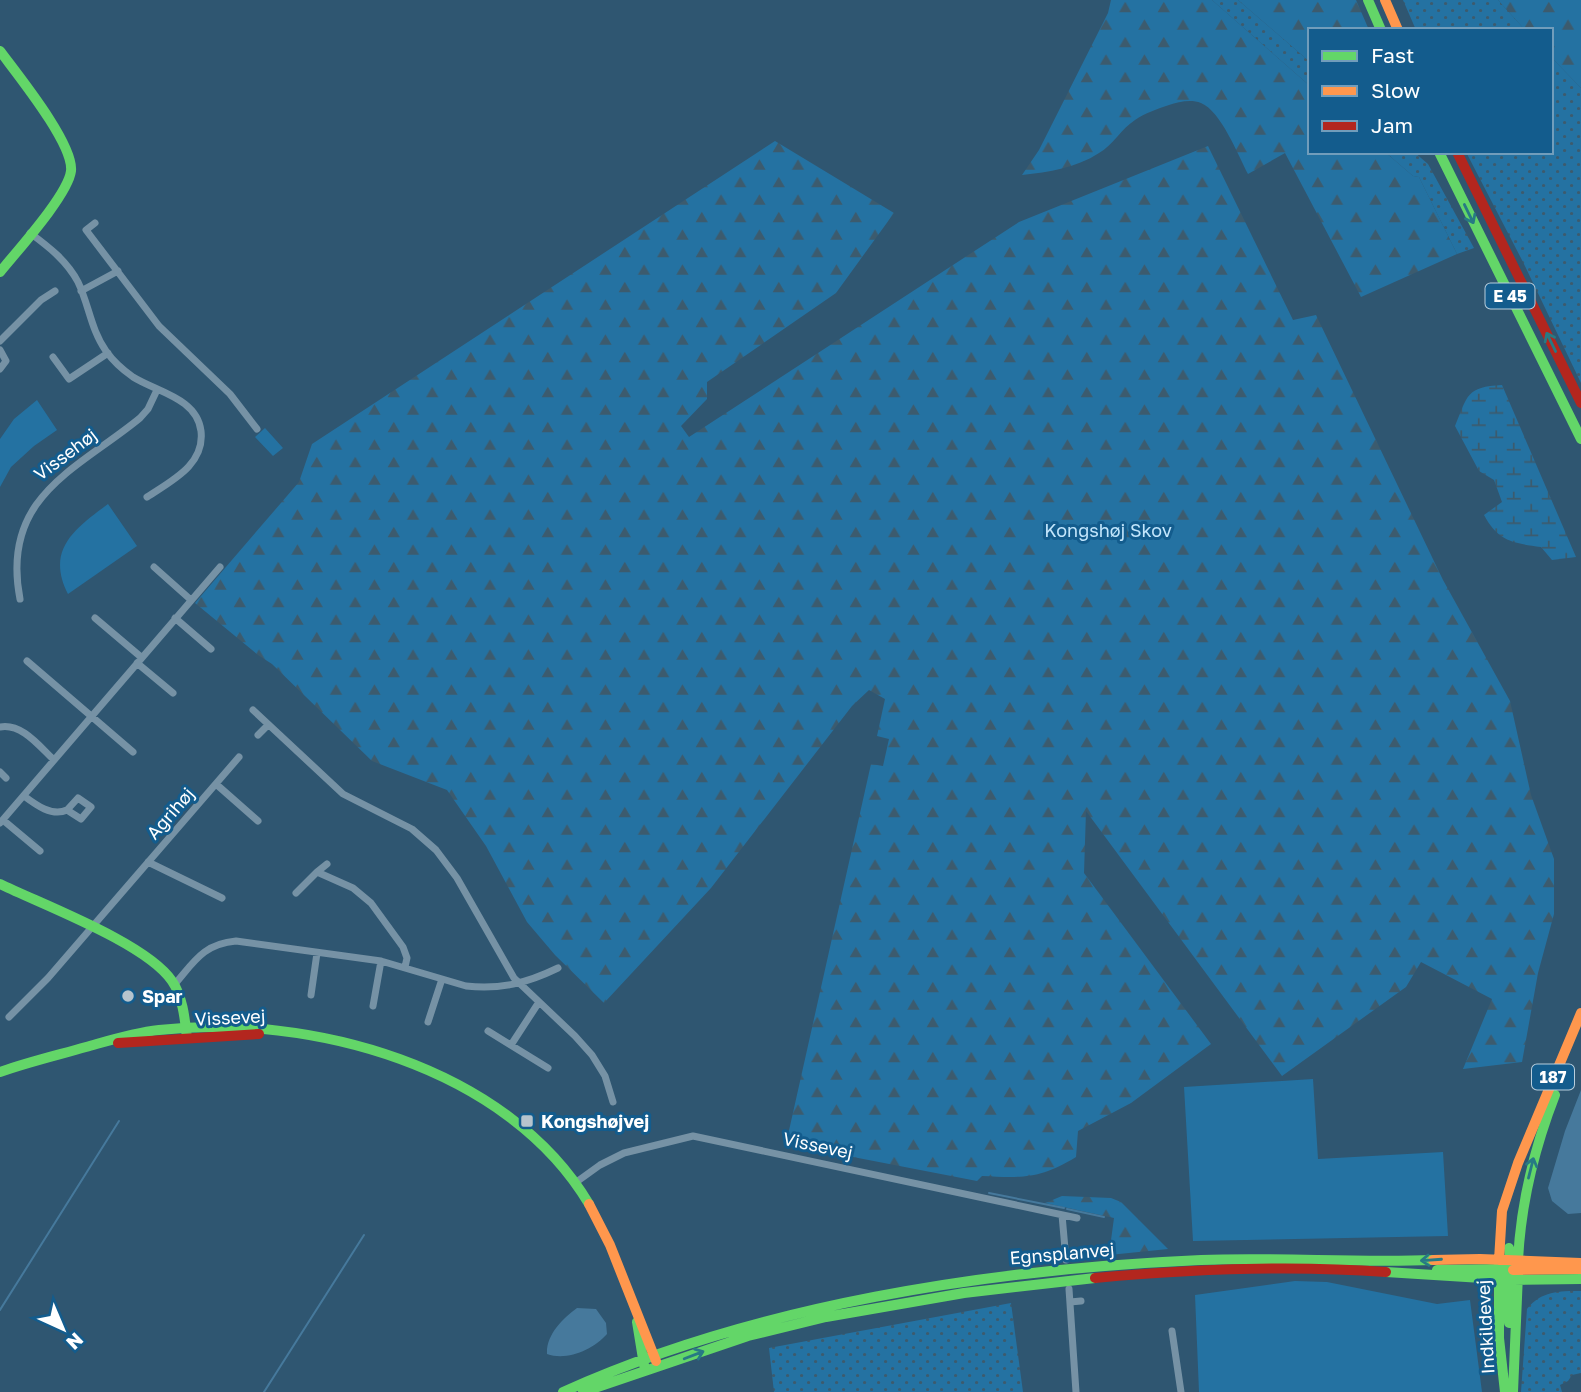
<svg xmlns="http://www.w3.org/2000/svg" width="1581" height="1392" font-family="'Golos Text',sans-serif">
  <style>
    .grass { fill: url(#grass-dots) }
    .forest { fill: url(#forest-firs) }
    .wetland { fill: url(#wetland-marsh) }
    .park { fill: #2472a2 }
    .water { fill: #46799c }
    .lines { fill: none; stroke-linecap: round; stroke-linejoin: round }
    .stream { stroke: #46799c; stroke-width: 2 }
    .street { stroke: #7692a5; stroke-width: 7 }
    .fast { stroke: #63d668; stroke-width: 10 }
    .slow { stroke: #ff974d; stroke-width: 10 }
    .jam { stroke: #b3261e; stroke-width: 10 }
    .oneway { stroke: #277a84 }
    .poi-dot { fill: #b6c4cd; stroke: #135c8d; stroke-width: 2.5 }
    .labels { text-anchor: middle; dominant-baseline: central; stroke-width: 6; stroke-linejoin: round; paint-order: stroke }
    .shield { fill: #135c8d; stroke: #b8cedd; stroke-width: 2 }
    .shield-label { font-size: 16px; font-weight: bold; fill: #fff }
    .street-label { font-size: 18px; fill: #fff; stroke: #135c8d }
    .park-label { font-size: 18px; fill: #c3e6fc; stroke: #135c8d }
    .poi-label { font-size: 18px; font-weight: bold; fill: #fff; stroke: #135c8d; text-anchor: start }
  </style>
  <defs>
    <pattern id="grass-dots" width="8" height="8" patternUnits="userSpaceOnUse" patternTransform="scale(1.75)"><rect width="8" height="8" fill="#2472a2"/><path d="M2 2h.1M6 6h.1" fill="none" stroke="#3c5b6e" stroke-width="1.8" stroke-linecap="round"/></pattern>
    <pattern id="forest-firs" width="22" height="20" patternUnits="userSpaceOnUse" patternTransform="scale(1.75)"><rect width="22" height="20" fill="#2472a2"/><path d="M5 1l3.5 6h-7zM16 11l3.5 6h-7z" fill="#3c5b6e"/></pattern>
    <pattern id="wetland-marsh" width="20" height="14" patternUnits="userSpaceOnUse" patternTransform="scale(1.75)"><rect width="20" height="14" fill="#2472a2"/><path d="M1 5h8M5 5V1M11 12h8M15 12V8" fill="none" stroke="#3c5b6e"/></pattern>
  </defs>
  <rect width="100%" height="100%" fill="#2f5671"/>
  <path class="grass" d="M1212,0H1238L1310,62V86Z
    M1403,0H1498L1525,30H1416Z
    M1551,57L1581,88V383L1523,262L1466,152H1551Z
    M1385,152H1414L1428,164L1474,248L1457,254L1419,177L1413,176Z
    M1581,1291V1373L1572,1375L1568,1381L1560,1385L1562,1392H1521L1527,1309C1541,1291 1559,1291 1581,1291Z
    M1011,1303L1023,1392H774L769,1348Z"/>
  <path class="forest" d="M1111,0H1212L1310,86V152H1385L1413,176L1419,177L1457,254L1361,297L1285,153L1248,174C1238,155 1221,111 1201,103C1191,99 1178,102 1169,105C1157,109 1145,113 1135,120C1121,129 1113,145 1099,153C1076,168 1049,172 1022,175L1039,150L1108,13Z
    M1238,0H1356L1369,30H1310V62Z
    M1498,0H1581V88L1551,57V30H1525Z
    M775,141L894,213L836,293L707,382V399L681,426L689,437L1019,222L1208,146L1293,320L1316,315L1443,580L1510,701L1531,795L1554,859V914L1538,973L1522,1062L1463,1069L1492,999L1421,962L1406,987L1282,1076L1086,811L1084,873L1211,1044L1131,1103L1078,1131L1076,1157C1040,1179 1023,1178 982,1176L977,1181L786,1144L871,764L883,766L889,739L877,736L885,699L869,690L852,706L711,888L604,1003L555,955L527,922L486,846L447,790L372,761L272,664L258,655L195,603L299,482L312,444Z
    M1062,1196L1111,1198L1121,1202L1168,1249L1109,1255L1114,1218L1045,1203Z"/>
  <path class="wetland" d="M1502,385L1576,557L1552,560L1541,547C1512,543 1498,541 1484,515L1502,502L1494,480L1479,471L1455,426C1468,395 1466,387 1502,385Z"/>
  <path class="park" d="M37,400L57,430L34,446L11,467L0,487V439L14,419Z
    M265,428L283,448L273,456L255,437Z
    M108,504L137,546L68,594C45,549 76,528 108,504Z
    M1313,1079L1318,1159L1443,1152L1448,1236L1193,1241L1184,1087Z
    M1295,1281L1327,1282L1437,1304L1470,1300L1482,1392H1199L1195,1295Z"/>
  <path class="water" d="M1581,1090V1213L1568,1214L1552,1201L1548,1188L1565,1131Z
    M577,1308L596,1309L606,1323L607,1334C593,1350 567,1361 547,1354C546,1335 563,1318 577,1308Z"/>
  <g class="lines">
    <path class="stream" d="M989,1193L1064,1208
      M1067,1209L1104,1217
      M0,1310L119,1121
      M264,1392L364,1235"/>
    <path class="street" d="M95,223L86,230L159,326L230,394L257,429
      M30,233C49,247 67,261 78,282C89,305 91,330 106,351C113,361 123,370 133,377C157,392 197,398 201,431C205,465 171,481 147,497
      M81,291L118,271
      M0,341L41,300L55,291
      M0,350L6,361L0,369
      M53,357L69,379L108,353
      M154,567L191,600
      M20,599C0,496 78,469 140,418L148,409L157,390
      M95,618L141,657
      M175,618L211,649
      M27,661L133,752
      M137,663L173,693
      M253,710L343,794L412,829L436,850L457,878L514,978L575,1036L592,1055L605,1076L613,1102
      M0,727C22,723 39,746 54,760
      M258,735L268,725
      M0,772L6,778
      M216,784L258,821
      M24,796C36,805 52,817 67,810L81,819L91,807L78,798L67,810
      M3,820L40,851
      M0,823L220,567
      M148,862L222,898
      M317,872L327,864
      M296,893L317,872L353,888L371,903L403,947L407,958L405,967
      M174,985C194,962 203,944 236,941L381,961L466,986C500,990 527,983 558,968
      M311,995L317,953
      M373,1006L381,961
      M9,1017L48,978L239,757
      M428,1022L442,979
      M488,1031L548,1068
      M511,1045L539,1002
      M575,1183L600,1165L624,1153L693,1136L1077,1218
      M1062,1215L1066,1260
      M1069,1289L1076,1392
      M1070,1302L1081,1301
      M1172,1331L1181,1392"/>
    <path class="fast" d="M1368,0L1381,30
      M0,51C17,74 74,144 71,171C68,195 17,251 0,272
      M1439,152L1581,439
      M0,884C43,905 146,943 172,981C183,997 185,1020 187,1038
      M0,1072C28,1062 58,1055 86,1047C111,1040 133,1033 159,1030C309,1013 507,1066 589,1204
      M1509,1248L1511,1271L1518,1280
      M1499,1260V1338L1505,1392
      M1518,1260C1521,1202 1534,1149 1555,1095
      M1437,1270L1505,1269
      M1386,1272L1514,1280L1581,1279
      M1508,1273L1509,1323
      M637,1322L644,1365
      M563,1392C756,1305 990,1269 1201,1260C1278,1257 1356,1263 1433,1260
      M583,1392L748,1336L826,1317L964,1293L1095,1278
      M1513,1392L1518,1274"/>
    <path class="slow" d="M1385,0L1398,30
      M589,1204L610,1245L656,1361
      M1433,1260L1480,1259L1581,1263
      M1499,1260L1502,1211L1518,1163L1581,1013
      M1513,1270L1581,1269"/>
    <path class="jam" d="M1457,152L1581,403
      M118,1043L259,1034
      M1095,1278C1191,1269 1290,1265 1386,1272"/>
  </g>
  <defs><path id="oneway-shaft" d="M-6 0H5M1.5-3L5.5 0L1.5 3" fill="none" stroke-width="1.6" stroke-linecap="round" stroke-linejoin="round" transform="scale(1.75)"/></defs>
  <g class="oneway">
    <use href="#oneway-shaft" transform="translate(1469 214) rotate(64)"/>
    <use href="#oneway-shaft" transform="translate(1551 342) rotate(-116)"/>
    <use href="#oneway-shaft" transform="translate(1531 1168) rotate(-76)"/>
    <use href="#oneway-shaft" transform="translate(1431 1260) rotate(176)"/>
    <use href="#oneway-shaft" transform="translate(694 1355) rotate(-21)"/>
  </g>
  <g class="poi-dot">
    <circle cx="128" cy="996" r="7"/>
    <rect x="520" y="1114" width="14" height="14" rx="3.5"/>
  </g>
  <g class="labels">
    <g class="shield">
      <rect x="1485.5" y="283.5" width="49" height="25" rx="5"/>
      <rect x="1532" y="1064.5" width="42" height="25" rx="5"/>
    </g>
    <g class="shield-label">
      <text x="1510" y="296">E 45</text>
      <text x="1553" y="1077">187</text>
    </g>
    <g class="street-label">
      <text transform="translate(65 454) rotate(-37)">Vissehøj</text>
      <text transform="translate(170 813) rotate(-49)">Agrihøj</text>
      <text transform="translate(230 1017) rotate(-3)">Vissevej</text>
      <text transform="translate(818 1145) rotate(12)">Vissevej</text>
      <text transform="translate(1062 1253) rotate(-5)">Egnsplanvej</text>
      <text transform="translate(1485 1327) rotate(-93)">Indkildevej</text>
    </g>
    <g class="park-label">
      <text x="1108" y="530">Kongshøj Skov</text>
    </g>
    <g class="poi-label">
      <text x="142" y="996">Spar</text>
      <text x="541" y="1121">Kongshøjvej</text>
    </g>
  </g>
  <rect x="1308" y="28" width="245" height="126" fill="#135c8d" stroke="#719dbb" stroke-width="2"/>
  <rect x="1322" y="51" width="35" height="10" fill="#63d668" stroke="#719dbb" stroke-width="2"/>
  <text x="1371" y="63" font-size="21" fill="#ffffff">Fast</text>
  <rect x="1322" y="86" width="35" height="10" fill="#ff974d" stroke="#719dbb" stroke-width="2"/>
  <text x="1371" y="98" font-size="21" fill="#ffffff">Slow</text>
  <rect x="1322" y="121" width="35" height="10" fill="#b3261e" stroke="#719dbb" stroke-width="2"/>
  <text x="1371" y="133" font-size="21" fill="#ffffff">Jam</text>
  <g transform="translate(63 1329) rotate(136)" stroke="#135c8d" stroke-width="5" paint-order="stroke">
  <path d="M0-5L12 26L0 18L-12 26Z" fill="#ffffff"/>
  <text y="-10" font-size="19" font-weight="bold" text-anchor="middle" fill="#ffffff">N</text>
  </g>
</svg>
